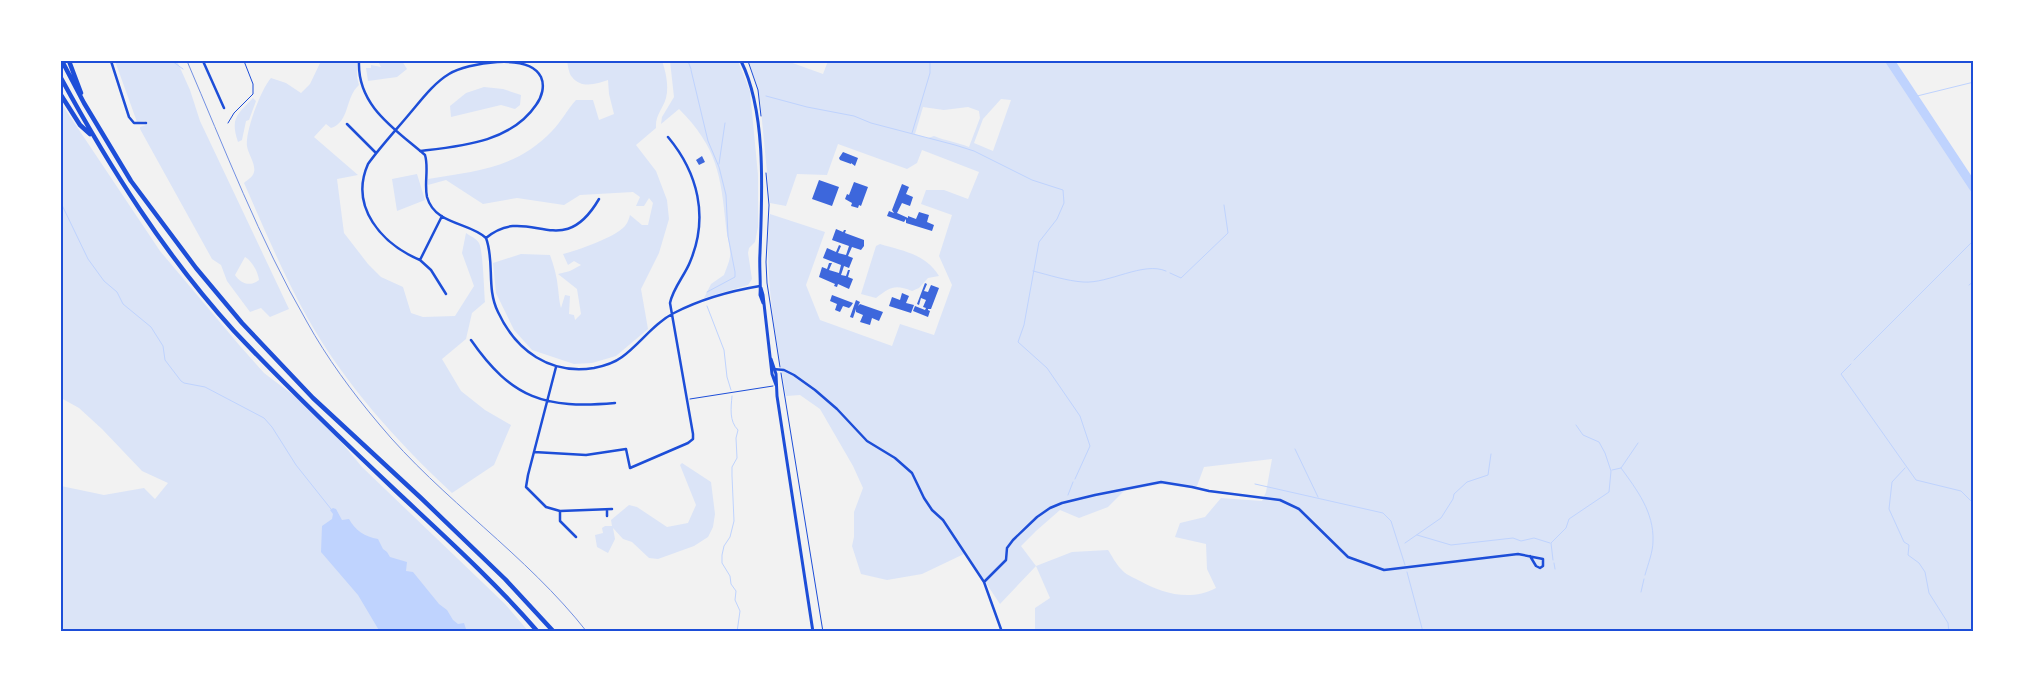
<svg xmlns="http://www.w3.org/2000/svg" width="2035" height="693" font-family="Mulish,sans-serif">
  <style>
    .green { fill: #dbe4f7; fill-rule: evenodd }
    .water { fill: #bfd3fe }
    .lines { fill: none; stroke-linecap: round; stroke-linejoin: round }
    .stream { stroke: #bfd3fe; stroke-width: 1 }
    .river { stroke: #bfd3fe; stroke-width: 9 }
    .building { fill: #3d67dc }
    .path { stroke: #1d4ed8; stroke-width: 1 }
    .minor { stroke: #1d4ed8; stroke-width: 2.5 }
    .secondary { stroke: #1d4ed8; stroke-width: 3 }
    .motorway { stroke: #1d4ed8; stroke-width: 4.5 }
    .rail { stroke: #7290e2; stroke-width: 1 }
    .neatline { fill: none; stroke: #1d4ed8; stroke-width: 2 }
  </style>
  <rect width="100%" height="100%" fill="#f2f2f2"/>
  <path class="green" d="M115,61H177L190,90L200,121L289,309L270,317L261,308L250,312L227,281L221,265L212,259L140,129V127L146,125L145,121L137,122ZM245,257C252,261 258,272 259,280C250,287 241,284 235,275Z
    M321,61H357V77L359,85C345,97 350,122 331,128L326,124L314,137L358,175L337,179L344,233L368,264L381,277L403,287L411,313L423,317L455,316L474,286L462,253L466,233C470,236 476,238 479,243C483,250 484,290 485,302L472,313L466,339L442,359L461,391L485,410L511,425L494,465L452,493C397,442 344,383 307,317C283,274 264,228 244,183C247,180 253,177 254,172C256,164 248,154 247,146C245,132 261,89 271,78L286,83L301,93L310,84Z
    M378,61H402L407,69L397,77L368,81L366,68H371V65L381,67Z
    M567,61H662C666,72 669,86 666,98C663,109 655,115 656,128L636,145L656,171L667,200L669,219L659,253L641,289L648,329L616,356L592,363L574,364L532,350L514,330L496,293L493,263L521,254L550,255C554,266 557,277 558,288C559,296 559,300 561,308L565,295L570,296L569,314L574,315L575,320L581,314L577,289L558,274L570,271L581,265L574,261L568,265L563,254C578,250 614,238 625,226C627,224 629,219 630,215L642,225H648L653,203L649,198L644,206H636L640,197L633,192L580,195L564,205L517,198L483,204L446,180L428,185V179C475,171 516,169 552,131C561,122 567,110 576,100H593L599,120L614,114L609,94L608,80C597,84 581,89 572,77C569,74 568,66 567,61Z
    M670,61H738L750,91L758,175V227L755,242L749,248L748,253L752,279L748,285L704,298L711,284L724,275C726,269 729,263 730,257C731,248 727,236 726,227C721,175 717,147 679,109L661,124L662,117L674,97Z
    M749,61H787L823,74L828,61H1886L1974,187V632H1035V608L1050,598L1036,566L1000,604L966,553L922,574L887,580L861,574L852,546L854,537V512L863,488L853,466L820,409L800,395L786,396C776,336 763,275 770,214L825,232L806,285L820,320L892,346L900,324L934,335L952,285L939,256L952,215L921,204L926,190H944L968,199L979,172L922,150L917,163L907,169L838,144L827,175L797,174L786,206L770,203L760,100ZM1001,99L1011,100L993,151L974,143L983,119ZM923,107L944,110L968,107L979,111L980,118L969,147C957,142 946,141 934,136L928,138L915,134ZM1272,459L1266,492L1262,501L1221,498L1205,517L1180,523L1175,537L1206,544L1207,569L1216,588C1189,602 1162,593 1138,580C1132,577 1125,574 1121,569C1116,564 1112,556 1108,550L1072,552L1036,566L1021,546L1036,531L1060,510L1079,518L1108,507L1124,491L1161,484L1191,488L1197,486L1204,467Z
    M484,87L503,89L521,95L520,105L515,109L501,105L451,117L450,106L466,93Z
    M253,98L256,101L249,120L246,121L242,140L238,142C230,118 237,115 253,98Z
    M61,103L160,251L240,346L264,373L309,407L323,420L362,467L505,604L529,632H61V486L104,495L144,488L155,499L168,483L142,471L102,429L79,408L61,398Z
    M417,174L425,200L397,211L392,179Z
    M880,244C903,251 926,254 939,276L928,278L919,288L912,291C895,284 890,287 876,298L861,294L876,246Z
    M682,463L711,482L715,514L713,527L708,537L694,546L658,559L649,558L632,542L623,539L613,528L615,539L608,553L597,547L595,535L603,533L602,528L605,526H612L611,520L629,505L637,507L667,527L688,523L696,505L680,465Z"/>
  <path class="water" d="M333,508L336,509L342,520L349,519C355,530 365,537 378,539L383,549L387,552L390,557L407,562L406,571L413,572L439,604L447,610L453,620L458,624L464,623L467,632H380L358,595L321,552L322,526L332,519L333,514L330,510Z"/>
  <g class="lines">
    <path class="stream" d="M172,61L183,69
      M688,61L691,69
      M691,70L708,141L719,167L726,195L728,236L735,272V277L707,292
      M766,96L807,107L854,116L871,123L955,145L974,151L1032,180L1063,190L1064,203L1057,219L1039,242L1024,325L1018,342L1047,368L1080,416L1090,446L1075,479
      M1913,97L1974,82
      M912,133L930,73V61
      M719,164L725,123
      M61,203L88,259L104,281L117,292L123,304L151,327L163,346L165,360L181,381L184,383L205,387L264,418L272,427L296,465L331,509
      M1033,271C1049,275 1067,281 1083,282C1109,284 1143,261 1166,271
      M1170,273L1181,278L1228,233L1224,205
      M1969,285L1974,281
      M707,306L724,350L727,377L731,390
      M1854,360L1974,240
      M1851,364L1841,374L1916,480L1961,491L1974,504
      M732,396C731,408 729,421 738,430L736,438L737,458L732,467V476L734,521L730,537L724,546L722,555V563L730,576L731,584L736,591L735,600L740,611L737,632
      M1295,449L1318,497
      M1621,468C1637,490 1654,512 1653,541C1653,552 1648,564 1645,575
      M1905,468L1892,482L1889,509L1904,542L1909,545L1908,555L1919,563L1925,572L1929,593L1948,623L1949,632
      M1612,470L1621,468L1638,443
      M1255,484L1383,513L1391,521L1405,565
      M1068,495L1073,482
      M1417,535L1451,545L1513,538L1521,541L1534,538L1550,543
      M1405,543L1441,518L1453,499L1454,494L1467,482L1488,475L1491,454
      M1553,560L1551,543L1566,528L1569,519L1609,492L1611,471L1605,453L1599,442L1583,435L1576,425
      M1554,563L1555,569
      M1407,572L1423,632
      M1641,592L1644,579"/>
    <path class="river" d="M1890,61L1974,188"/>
  </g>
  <path class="building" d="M843,152L858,158L855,166L851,163V164L840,160L839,158Z
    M702,156L705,162L699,165L696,160Z
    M819,180L839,187L832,206L812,199Z
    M854,182L868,187L861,206L859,205L858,208L851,206L852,203L845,199L847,194L849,195Z
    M902,184L909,187L906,194L913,197L910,206L902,203L897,213L908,218V216L916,219L919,212L929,215L927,222L934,225L932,231L906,223V219L904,222L887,216L889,211L894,213L892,210Z
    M836,229L843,232L844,230H846L845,233L864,240V246L861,250L852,247L848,256L853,258L849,268L844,266L841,275L846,276L848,270H850L848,277L853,279L849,289L838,284L837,287L834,286L835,284L819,277L822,267L827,269L829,263H832L829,270L839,273L841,265L823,258L827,248L836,252L839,245L841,246L838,253L846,255L849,246L832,240Z
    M925,283L927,284L924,291L928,292L931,285L939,288L931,309H928V310L930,311L928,317L913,311L915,306L925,310L926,308L923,307L926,300L921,298L919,305L917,304Z
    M902,293L909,296L906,303L914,305L911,313L889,306L892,297L900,300Z
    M832,295L853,303L851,306L849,308L843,306L840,312L835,310L837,304L830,301Z
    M856,300L860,302L858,306L860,304L883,312L879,321L872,318L870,325L860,322L863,315L856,312V309L853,318L850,317Z"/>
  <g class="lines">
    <path class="path" d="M748,61L758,90L761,116
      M228,123L234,113L253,94V84L244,61
      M766,173L769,205L766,262L767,283L780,367
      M781,373L823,632
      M690,399L773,386"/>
    <path class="minor" d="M111,61L129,117L134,123H146
      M203,61L224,108
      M359,61C357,106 395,129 425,155C429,168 424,183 427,197C435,225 469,222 486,238C495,262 486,288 498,312C516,351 550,375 594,368C604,366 614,363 622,357C640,344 654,323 674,313C701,299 730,291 760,286
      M347,124L376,153
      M420,151C462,146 511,142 536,105C542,97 545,86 541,77C529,52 467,63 449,74C434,83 422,99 411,112C397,129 381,146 368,164C349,207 382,244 420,260L442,216
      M486,238C529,202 561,264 599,199
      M420,260L431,270L446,294
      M471,340C512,399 545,409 615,403
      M556,367L528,475L526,487L546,507L560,511V521L576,537
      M773,369L784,370L794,375L815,390L837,409L867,441L895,458L912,473L924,498L932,510L943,520L984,582L1002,632
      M534,452L586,455L626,449L630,468L688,443L693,439V434L670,303C673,288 685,275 690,262C709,217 698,173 668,137
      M607,510V516
      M560,511L612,509
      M984,582L1006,560L1007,548L1013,540L1037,517L1050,508L1062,503L1095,495L1161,482L1192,487L1209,491L1280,500L1299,509L1348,557L1384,570L1518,554L1543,559V566L1540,568L1536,566L1530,556"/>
    <path class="secondary" d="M741,61C767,113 762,196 760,253C759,267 761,281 760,295L763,303
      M761,288L763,295L772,374L776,385
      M771,359L776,374L777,396L813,632"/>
    <path class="motorway" d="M62,61L84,103L131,181L196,268L242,323L313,398L421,498L505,579L554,632
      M69,61L81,93
      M61,78C110,168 165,255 234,331C286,386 341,439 396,491C445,537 494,581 538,632
      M61,95L80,125L90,134"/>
    <path class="rail" d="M187,61C224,147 260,241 307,322C327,358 352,392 379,424C442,500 526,554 587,632"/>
  </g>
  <rect width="2035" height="693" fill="none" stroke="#ffffff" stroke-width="125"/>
  <rect x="62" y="62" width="1910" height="568" class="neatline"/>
</svg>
